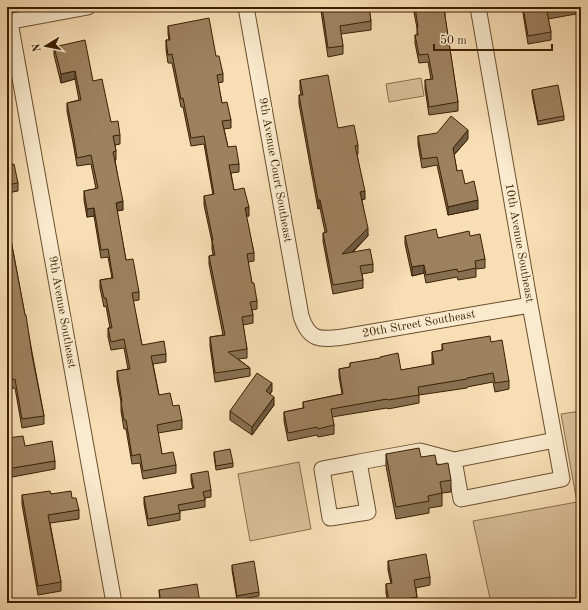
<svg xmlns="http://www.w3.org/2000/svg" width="588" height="610" font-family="'Old Standard TT',serif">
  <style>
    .green { fill: #d7be96; stroke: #896e4c }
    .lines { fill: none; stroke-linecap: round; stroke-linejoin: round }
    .minor-casing { stroke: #6a4f2e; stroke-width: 17 }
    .minor { stroke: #faeace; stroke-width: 15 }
    .wall { fill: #877052; stroke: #3b1f02 }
    .shaded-wall { fill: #6e5b42; stroke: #3b1f02 }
    .building { fill: #9d825f; stroke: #3b1f02 }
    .labels { text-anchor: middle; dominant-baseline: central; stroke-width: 4; stroke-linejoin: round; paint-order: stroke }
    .street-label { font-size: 12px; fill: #3b1f02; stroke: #faeace }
  </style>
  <rect width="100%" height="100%" fill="#f7deb4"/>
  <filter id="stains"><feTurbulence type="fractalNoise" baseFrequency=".005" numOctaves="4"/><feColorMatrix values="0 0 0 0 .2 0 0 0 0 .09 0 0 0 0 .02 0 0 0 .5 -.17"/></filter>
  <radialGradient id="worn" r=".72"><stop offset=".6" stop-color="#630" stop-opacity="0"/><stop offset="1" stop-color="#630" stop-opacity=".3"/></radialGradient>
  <path class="green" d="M421,78L424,96L389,102L386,84Z
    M581,411V603H491L473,521L577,502L561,414Z
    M299,462L311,529L250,541L238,474Z"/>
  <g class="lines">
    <defs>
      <path id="minor" d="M246,7L301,316C309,341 320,340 343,337L530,305
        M478,7L530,305L562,479L461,499L454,460L555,440
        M7,22L88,7
        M10,22L114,603
        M359,462L368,512L330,518L322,469Z
        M359,462L420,451L454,460"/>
    </defs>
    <use href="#minor" class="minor-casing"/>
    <use href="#minor" class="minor"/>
  </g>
  <path class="wall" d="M321,7H369L371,21V30L341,34L343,46V54L328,57L321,11Z
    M413,7H445V17L458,102V111L429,115L425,89V80L431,79L428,62L419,63L415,43V35H417V28Z
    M522,7H581V9L576,10V14L548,19L551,32V40L528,44Z
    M168,26L216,56L223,74V82L218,83L222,103L231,120V128L224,129L228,147L239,164V172L231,173L234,190L249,216H246L254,253V261L248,262L252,283L257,301V309L252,310L253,315V323L243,325L247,349V358L238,359L250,368V376L215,382L210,346V337L223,335L209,264V256L213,255L212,249V242L204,205V196L213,195L204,144L191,146L183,107H181L172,63H168L166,49V40H169L168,34Z
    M54,47L93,81L111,122L120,135V144L115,145L116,151V160H115L123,210L117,211L126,260L139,292V300L133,301L142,345L166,354V362L153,364L159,395L173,406L182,420V429L158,433L162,454L176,465V473L143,479L140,463L132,464L126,429H124L121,411V402L117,380V371L128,369L124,348L111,350L108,337V328H110L106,306L104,307L100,288V280L112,278L108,257L101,258L94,216L87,217L84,200V191L96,189L91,164L77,166L74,148L67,111V103L79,100L75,79L61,83L54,55Z
    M300,80L338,128L358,145V154H357L365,199L362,200L368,236L353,252L373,264V272L362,274L363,280V288L333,294L323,241V233L325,232L320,208L318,209L299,104V95H301L300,89Z
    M532,90L564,116V120L538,125L532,94Z
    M418,136L468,139L454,155L457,171L465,184L478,209L448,215L437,165L422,168L418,144Z
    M7,165L18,183V191L7,193Z
    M7,219L44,416V424L22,428L15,388L7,389Z
    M405,236L438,238L470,236L485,259V268L476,269V277L458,280L457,277L426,283L424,273L412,276L405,244Z
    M491,342L509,381V389L495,392L493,382L467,387V388L419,395V403L388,409L387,408L332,417L334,425V434L318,437L317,435L288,441L284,421V412L303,408V402L342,394L339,377V369L350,367V363L401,370L432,365V352L442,350V344Z
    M272,391L270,394L274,405L252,435L230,420V411Z
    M7,438L55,461V469L7,478Z
    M214,452L233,463V467L216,470L214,456Z
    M386,454L421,457L437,465L451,480V492L442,493V506L429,508V513L396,519L386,466Z
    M191,474L211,490V497L205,498V507L180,511V520L148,526L144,504V497L193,489L191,481Z
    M51,494L72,498L79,510V519L50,523L61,582V591L38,595L22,504V495Z
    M388,561L430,577V585L416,588L417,597V603H388L386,593V584H391L388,570Z
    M232,565L259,592V596L237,600L232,570Z
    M159,590L200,603H160Z"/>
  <path class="shaded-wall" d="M75,71V79L61,83V74Z
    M468,130V139L453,156V148Z
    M365,191V199L360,200V192Z
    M318,200H320V208L318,209Z
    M478,200V209L448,215V207Z
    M123,201V210L116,211V203Z
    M249,207V216H245V208Z
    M94,208V216L87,217V209Z
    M368,228V236L342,262V254Z
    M424,265V273L412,276V267Z
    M272,383V391L266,400V391Z
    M274,397V405L252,435V427Z"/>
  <path class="building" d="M322,7H369L371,21L340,26L343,46L328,48Z
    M415,7H445V9H444L458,102L429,107L425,80L433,79L428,54L419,55L415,35H418L417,27H418Z
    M523,7H573L547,12L551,32L528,36Z
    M209,18L216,56H219L223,74L217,75L222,103L227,102L231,120L222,121L228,147L236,146L239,164L229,165L234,190L244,188L249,207L245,208L254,253L247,254L252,283H254L257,301L250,302L253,315L242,317L247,349L228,352L250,368L215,373L210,337L225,335L209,256L215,255L212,240H213L204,196L214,194L204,136L191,138L183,98L181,99L172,54L168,55L166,40H170L168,26Z
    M85,40L93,81L102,79L111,122L118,121L120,135L113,136L116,151L113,152L123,201L116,203L126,260L133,259L139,292L132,293L142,345L164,341L166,354L151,356L159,395L170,393L173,406L179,405L182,420L157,425L162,454L173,452L176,465L143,471L140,454L132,456L126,420H124L121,402H122L117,371L130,369L124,339L111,342L108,328H112L106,298H104L100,280L113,278L108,249L101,250L94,208L87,209L84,191L98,188L91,155L77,158L74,139L67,103L81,100L75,71L61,74L54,47Z
    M328,75L338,128L354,125L358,145L355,146L365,191L360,192L368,228L342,254L370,249L373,264L360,266L363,280L333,285L323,233L327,232L320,200H318L299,95H303L300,80Z
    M558,85L564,116L538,121L532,90Z
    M451,116L468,130L453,148L457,171L462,170L465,184L474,181L478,200L448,207L437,157L422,159L418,136L437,133Z
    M14,164L18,183L7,185V165Z
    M7,219L25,315H26L32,355L44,416L22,419L15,379L7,381Z
    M436,229L438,238L469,231L470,236L480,234L485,259L475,261L476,268L458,272L457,269L426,275L424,265L412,267L405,236Z
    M490,336L491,342L502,340L509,381L495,383L493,373L467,378V379L418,387L419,395L388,400L387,399L331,409L334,425L318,429L317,427L288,433L284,412L304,408L303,402L343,394L339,369L350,367V363L380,358V357L398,353L401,370L434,364L432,352L443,350L442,344Z
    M257,373L272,383L266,391L274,397L252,427L230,411Z
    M23,436L25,446L52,441L55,461L7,469V438Z
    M419,448L421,457L435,455L437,465L448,463L451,480L440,482L442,493L428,496L429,501L396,507L386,454Z
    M230,449L233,463L216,466L214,452Z
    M208,471L211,490L203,492L205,500L178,505L180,513L148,519L144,497L194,488L191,474Z
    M50,491L51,494L71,491L72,498H76L79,510L48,515L61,582L38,586L22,495Z
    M426,554L430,577L414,580L417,597L389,602L386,584L392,583L388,561Z
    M254,561L259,592L237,596L232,565Z
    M197,584L200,603H161L159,590Z"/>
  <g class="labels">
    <g class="street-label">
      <text transform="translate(275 170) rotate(80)">9th Avenue Court Southeast</text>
      <text transform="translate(519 243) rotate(80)">10th Avenue Southeast</text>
      <text transform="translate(62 312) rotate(80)">9th Avenue Southeast</text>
      <text transform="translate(419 324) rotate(-10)">20th Street Southeast</text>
    </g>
  </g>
  <rect width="588" height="610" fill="none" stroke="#f7deb4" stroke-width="24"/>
  <rect x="8" y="8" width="572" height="594" fill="none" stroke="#3b1f02" stroke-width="2"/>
  <rect x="12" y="12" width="564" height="586" fill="none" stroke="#3b1f02"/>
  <g transform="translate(46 46) rotate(260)" stroke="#faeace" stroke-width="3" paint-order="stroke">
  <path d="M0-3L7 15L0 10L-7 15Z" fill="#3b1f02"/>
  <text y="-6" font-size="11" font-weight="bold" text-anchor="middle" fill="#3b1f02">N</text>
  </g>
  <path d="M434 44v6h118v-6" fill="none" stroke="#3b1f02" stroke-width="2"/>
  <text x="440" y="44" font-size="12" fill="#3b1f02" stroke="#faeace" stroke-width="3" paint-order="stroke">50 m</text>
  <rect width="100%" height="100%" filter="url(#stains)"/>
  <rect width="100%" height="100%" fill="url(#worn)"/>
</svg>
